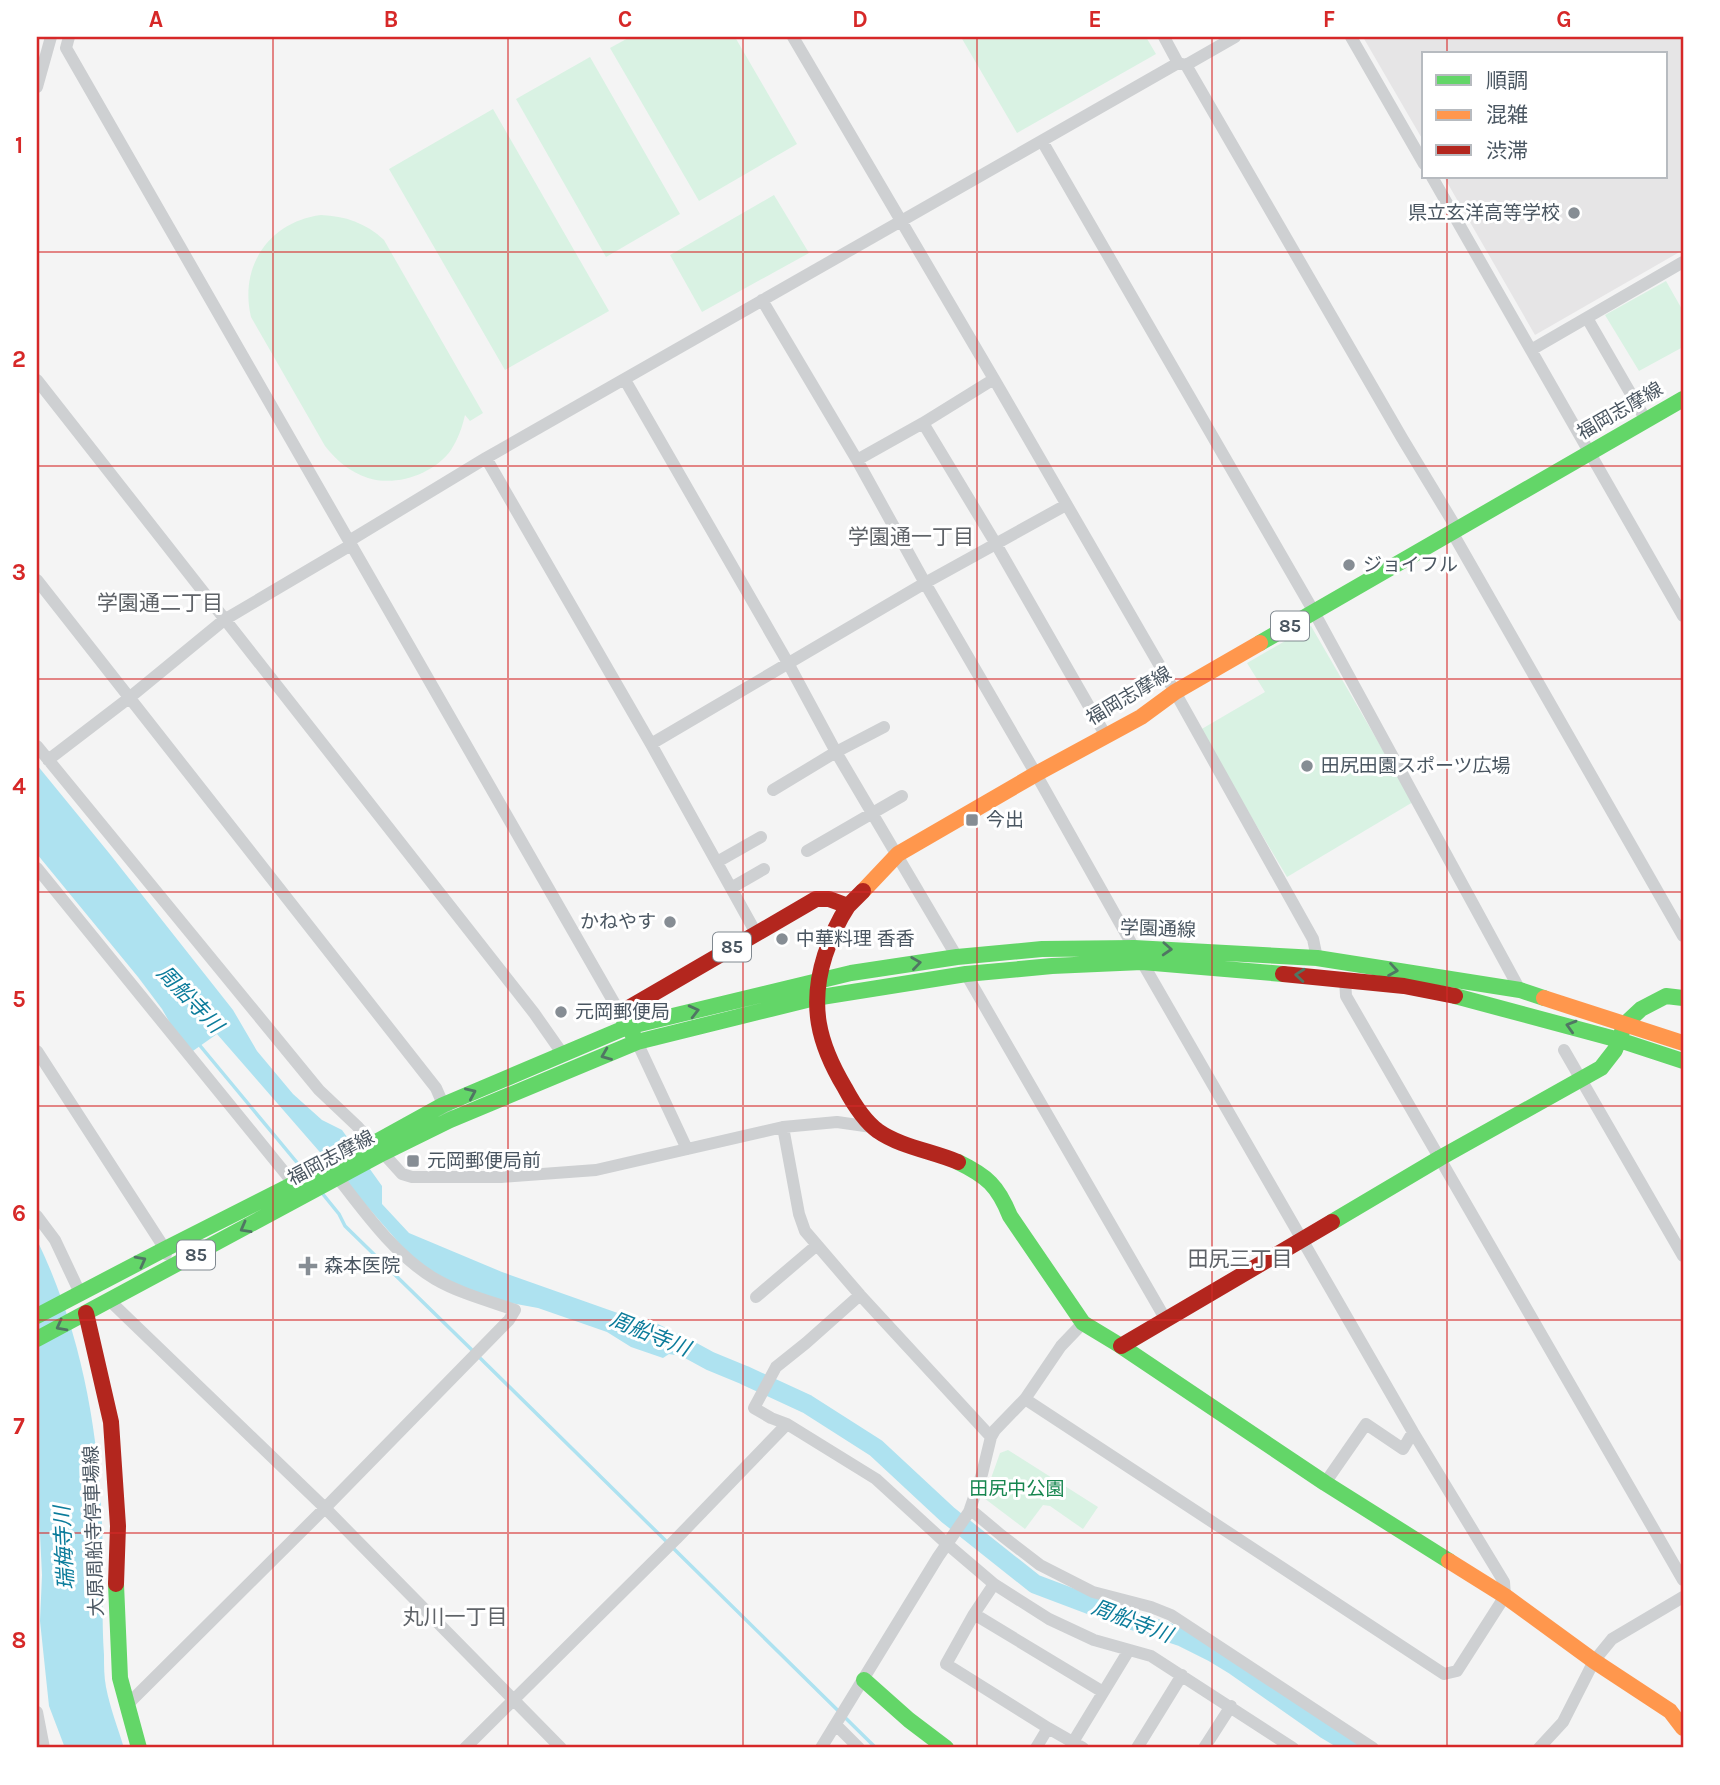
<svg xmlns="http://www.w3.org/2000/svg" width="1720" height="1785" font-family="Karla,'Noto Sans JP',sans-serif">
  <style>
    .education { fill: #e6e5e6 }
    .green { fill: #d9f2e3 }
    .water { fill: #aee2f0 }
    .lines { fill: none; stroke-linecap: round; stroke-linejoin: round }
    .stream { stroke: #aee2f0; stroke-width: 3.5 }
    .river { stroke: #aee2f0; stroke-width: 19 }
    .street { stroke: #ced0d2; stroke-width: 12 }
    .fast { stroke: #63d668; stroke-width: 16 }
    .slow { stroke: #ff974d; stroke-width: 16 }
    .jam { stroke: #b3261e; stroke-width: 16 }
    .oneway { stroke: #507663 }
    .grid { fill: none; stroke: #d62828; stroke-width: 2; stroke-opacity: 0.55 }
    .poi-dot { fill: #868d94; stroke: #fff; stroke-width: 2.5 }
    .labels { text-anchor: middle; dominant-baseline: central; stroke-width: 6; stroke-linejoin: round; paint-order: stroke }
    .shield { fill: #fff; stroke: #808990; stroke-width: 2 }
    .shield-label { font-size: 18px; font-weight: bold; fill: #4a5661 }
    .poi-label { font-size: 19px; fill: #4a5661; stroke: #fff; text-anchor: start }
    .street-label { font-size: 19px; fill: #4a5661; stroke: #fff }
    .park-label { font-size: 19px; fill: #17864f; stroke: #fff }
    .neighbourhood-label { font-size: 21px; fill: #5f6368; stroke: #fff }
    .water-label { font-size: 21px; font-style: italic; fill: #0c7c9b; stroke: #fff }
    .neatline { fill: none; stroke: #d62828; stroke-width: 2.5 }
    .grid-label { font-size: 23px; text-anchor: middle; font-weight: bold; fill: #d62828 }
  </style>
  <rect width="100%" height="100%" fill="#f4f4f4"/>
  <path class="education" d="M1363,37H1683V250L1535,335L1444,177H1666V54H1424V142Z"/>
  <path class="green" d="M630,37H735L797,144L699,201L610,48Z
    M961,37H1146L1156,54L1017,133Z
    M590,57L680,214L606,257L516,99Z
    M493,109L609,311L505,370L389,169Z
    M774,195L809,253L702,312L670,255Z
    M321,215C345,216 366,223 384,240L483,413L470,421L465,415C462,428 458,439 451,450C434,474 396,487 368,478C350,472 337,461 325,446L251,317C239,266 269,222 321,215Z
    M1666,281L1683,311V347L1639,371L1605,315Z
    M1311,626L1413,802L1287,877L1200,730L1265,692L1247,663Z
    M1008,1450L1098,1507L1083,1529L1050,1506L1043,1505L1025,1529L984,1498L1000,1453Z"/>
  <path class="water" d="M37,765L109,853L233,1010L257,1051L293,1094L322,1120L342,1130L382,1186V1204L409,1233L502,1272L629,1317L656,1323L680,1335L712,1356L711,1367L688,1357L669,1354L663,1358L631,1347L607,1332L538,1308L506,1302L469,1290L435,1274L406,1251L217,1034L190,1053L178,1037L162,1009L138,977L37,854Z
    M37,1240C80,1329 98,1425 102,1523C104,1567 101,1611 104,1655C104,1666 104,1677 106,1687C110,1708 118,1728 124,1748H65L49,1706L40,1621L42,1575L37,1473Z"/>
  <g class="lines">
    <path class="stream" d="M197,1042L304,1171
      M322,1193L339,1214L345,1226L473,1351
      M479,1357L668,1543
      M673,1548L876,1748"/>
    <path class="river" d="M688,1349L710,1361L744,1375L807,1404L876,1448L948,1515L1035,1584L1125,1618L1182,1637L1212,1652L1235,1666L1325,1729L1357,1748"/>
    <path class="street" d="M69,37L66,48L620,1013
      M793,37L994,379L1175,692L1313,939L1317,958
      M1164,37L1178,63
      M1351,37L1424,164
      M1186,65L1402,438L1457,529
      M37,87L51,37
      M1042,141L1314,612L1520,990
      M1432,177L1683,616
      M762,300L857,460L925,583L1036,774L1134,948
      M1587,318L1646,420
      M1531,350L1683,262
      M37,380L534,1013L562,1053
      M625,380L788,663L836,752L957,957
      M923,423L996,544L1106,736
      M486,458L651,744L756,933
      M857,460L923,423L994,379
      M1452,532L1683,936
      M349,541L486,458L1178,63L1186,65L1235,37
      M37,580L436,1088L446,1111
      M651,744L925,583L1066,505
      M37,746L319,1090L357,1126L373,1144
      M48,760L129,698L224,620L351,545
      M773,790L836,752L884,727
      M807,851L902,796
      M717,862L761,837
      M37,868L294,1184
      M731,888L764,869
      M966,974L1166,1320
      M1345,979L1346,996L1683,1580
      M637,1042L687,1149
      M1564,1050L1683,1256
      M37,1051L165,1249L166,1254
      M783,1127L799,1214L805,1231L860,1295L991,1437
      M383,1153L402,1174L412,1177H501L596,1170L783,1127L837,1122L872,1127
      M37,1216L55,1240L80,1293
      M860,1295L806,1343L776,1367L754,1408L771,1418L787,1424L876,1479L947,1544L994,1584L1049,1619L1094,1640L1151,1656L1293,1748
      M756,1297L817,1245
      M110,1301L325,1508L561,1748
      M1025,1399L1444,1674L1457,1671L1505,1596L1504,1582L1413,1432L1142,962
      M1325,1483L1366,1424L1403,1449L1413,1432
      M970,1509L1001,1535L1040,1565L1093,1592L1151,1607L1171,1615L1373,1748
      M994,1584L974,1614L946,1664L1048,1728
      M974,1614L1103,1692
      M127,1705L325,1508L509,1320L515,1310C489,1301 459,1293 435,1279C396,1256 365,1213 338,1178
      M37,1712L44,1748
      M836,1725L859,1748
      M1073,1742L1129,1650
      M465,1748L676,1539L787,1424
      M821,1748L938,1557L969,1512L982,1474L991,1437L995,1430L1025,1399L1061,1346L1083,1323
      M1036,1748L1048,1728L1083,1748
      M1137,1748L1182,1675
      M1204,1748L1231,1706
      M1539,1748L1563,1722L1594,1661L1612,1639L1683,1597"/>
    <path class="fast" d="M1260,643L1683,399
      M1455,996L1619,1040L1683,1061
      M627,1027L851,973L957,957L1042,949L1134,948L1317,958L1520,990L1544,998
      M637,1042L815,998L966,974L1052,966L1142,962L1283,974
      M958,1162C987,1176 998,1186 1010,1216L1083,1323L1121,1346L1325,1483L1449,1561
      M1332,1222L1440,1158L1601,1068L1615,1050L1625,1024L1641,1009L1666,996L1683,998
      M37,1316L165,1249L367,1147L443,1105L627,1027
      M37,1339L383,1153L450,1120L637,1042L620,1013
      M116,1584L120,1678L139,1748
      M864,1680L909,1720L946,1748"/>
    <path class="slow" d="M863,891L898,854L1036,774L1141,717L1175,692L1260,643
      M1544,998L1683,1043
      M1449,1561L1505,1596L1594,1661L1670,1711L1683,1728"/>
    <path class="jam" d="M848,906C838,921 831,937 825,955C809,1005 818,1043 845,1088C853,1103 863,1120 878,1131C901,1147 932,1151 958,1162
      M1283,974L1404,986L1455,996
      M620,1013L816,899H829L848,906L863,891
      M86,1313L111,1422L118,1526L116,1584
      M1121,1346L1332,1222"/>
  </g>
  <defs><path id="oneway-chevron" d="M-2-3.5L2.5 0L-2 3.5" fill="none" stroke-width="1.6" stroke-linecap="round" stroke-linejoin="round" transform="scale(1.75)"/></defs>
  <g class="oneway">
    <use href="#oneway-chevron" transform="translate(1167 949) rotate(3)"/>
    <use href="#oneway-chevron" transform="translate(916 963) rotate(-8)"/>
    <use href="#oneway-chevron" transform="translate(1393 970) rotate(9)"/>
    <use href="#oneway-chevron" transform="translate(1300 975) rotate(-175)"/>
    <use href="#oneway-chevron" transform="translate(694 1011) rotate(-14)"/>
    <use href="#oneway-chevron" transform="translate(1571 1026) rotate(-164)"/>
    <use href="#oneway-chevron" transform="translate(606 1055) rotate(158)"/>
    <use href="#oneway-chevron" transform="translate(471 1093) rotate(-24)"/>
    <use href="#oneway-chevron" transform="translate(245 1228) rotate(151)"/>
    <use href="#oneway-chevron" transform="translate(141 1261) rotate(-28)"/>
    <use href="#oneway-chevron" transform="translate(61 1326) rotate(152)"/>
  </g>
  <path class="grid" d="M273,37V1748M508,37V1748M743,37V1748M977,37V1748M1212,37V1748M1447,37V54M1447,177V1748M37,252H1683M37,466H1683M37,679H1683M37,892H1683M37,1106H1683M37,1320H1683M37,1533H1683"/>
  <g class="poi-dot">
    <circle cx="1574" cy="213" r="7"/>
    <circle cx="1349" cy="565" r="7"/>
    <circle cx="1307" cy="766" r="7"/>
    <rect x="965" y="813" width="14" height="14" rx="3.5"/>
    <circle cx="670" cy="922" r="7"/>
    <circle cx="782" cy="939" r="7"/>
    <circle cx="561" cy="1012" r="7"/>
    <rect x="406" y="1154" width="14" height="14" rx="3.5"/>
    <path d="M304.5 1255.5h7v7h7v7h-7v7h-7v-7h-7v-7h7z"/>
  </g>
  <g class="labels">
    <g class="shield">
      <rect x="1271" y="611.5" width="38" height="29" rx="5"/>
      <rect x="713" y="932.5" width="38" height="29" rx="5"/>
      <rect x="177" y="1240.5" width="38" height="29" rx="5"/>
    </g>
    <g class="shield-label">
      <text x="1290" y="626">85</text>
      <text x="732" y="947">85</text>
      <text x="196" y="1255">85</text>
    </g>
    <g class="poi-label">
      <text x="1560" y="213" text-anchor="end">県立玄洋高等学校</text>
      <text x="1363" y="565">ジョイフル</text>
      <text x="1321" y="766">田尻田園スポーツ広場</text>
      <text x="986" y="820">今出</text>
      <text x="656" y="922" text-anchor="end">かねやす</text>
      <text x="796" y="939">中華料理 香香</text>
      <text x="575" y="1012">元岡郵便局</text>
      <text x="427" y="1161">元岡郵便局前</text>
      <text x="324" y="1266">森本医院</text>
    </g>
    <g class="street-label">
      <text transform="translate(1620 411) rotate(-30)">福岡志摩線</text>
      <text transform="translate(1129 696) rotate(-31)">福岡志摩線</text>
      <text transform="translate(1158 929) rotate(2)">学園通線</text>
      <text transform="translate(331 1158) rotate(-28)">福岡志摩線</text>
      <text transform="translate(94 1531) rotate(-92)">大原周船寺停車場線</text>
    </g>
    <g class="park-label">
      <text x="1017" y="1489">田尻中公園</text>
    </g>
    <g class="neighbourhood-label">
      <text x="911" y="537">学園通一丁目</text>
      <text x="160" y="603">学園通二丁目</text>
      <text x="1240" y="1259">田尻三丁目</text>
      <text x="455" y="1617">丸川一丁目</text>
    </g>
    <g class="water-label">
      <text transform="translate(190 999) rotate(46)">周船寺川</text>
      <text transform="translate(650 1334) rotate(22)">周船寺川</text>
      <text transform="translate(64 1548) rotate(-93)">瑞梅寺川</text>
      <text transform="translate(1132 1621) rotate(21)">周船寺川</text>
    </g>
  </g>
  <rect width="1720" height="1785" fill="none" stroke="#ffffff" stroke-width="77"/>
  <rect x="1422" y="52" width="245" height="126" fill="#ffffff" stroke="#b7bbc0" stroke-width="2"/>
  <rect x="1436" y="75" width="35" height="10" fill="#63d668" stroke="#b7bbc0" stroke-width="2"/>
  <text x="1486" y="88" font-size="21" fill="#4a5661">順調</text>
  <rect x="1436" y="110" width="35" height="10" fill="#ff974d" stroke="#b7bbc0" stroke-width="2"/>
  <text x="1486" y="122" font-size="21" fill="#4a5661">混雑</text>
  <rect x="1436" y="145" width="35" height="10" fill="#b3261e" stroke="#b7bbc0" stroke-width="2"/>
  <text x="1486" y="158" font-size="21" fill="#4a5661">渋滞</text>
  <rect x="38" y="38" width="1644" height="1708" class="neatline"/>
  <g class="grid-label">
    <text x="156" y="27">A</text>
    <text x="391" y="27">B</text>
    <text x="625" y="27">C</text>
    <text x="860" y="27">D</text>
    <text x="1095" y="27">E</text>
    <text x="1329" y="27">F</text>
    <text x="1564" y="27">G</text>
    <text x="19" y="153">1</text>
    <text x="19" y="367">2</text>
    <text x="19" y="580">3</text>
    <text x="19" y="794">4</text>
    <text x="19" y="1007">5</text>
    <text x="19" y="1221">6</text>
    <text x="19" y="1434">7</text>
    <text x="19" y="1648">8</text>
  </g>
</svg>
